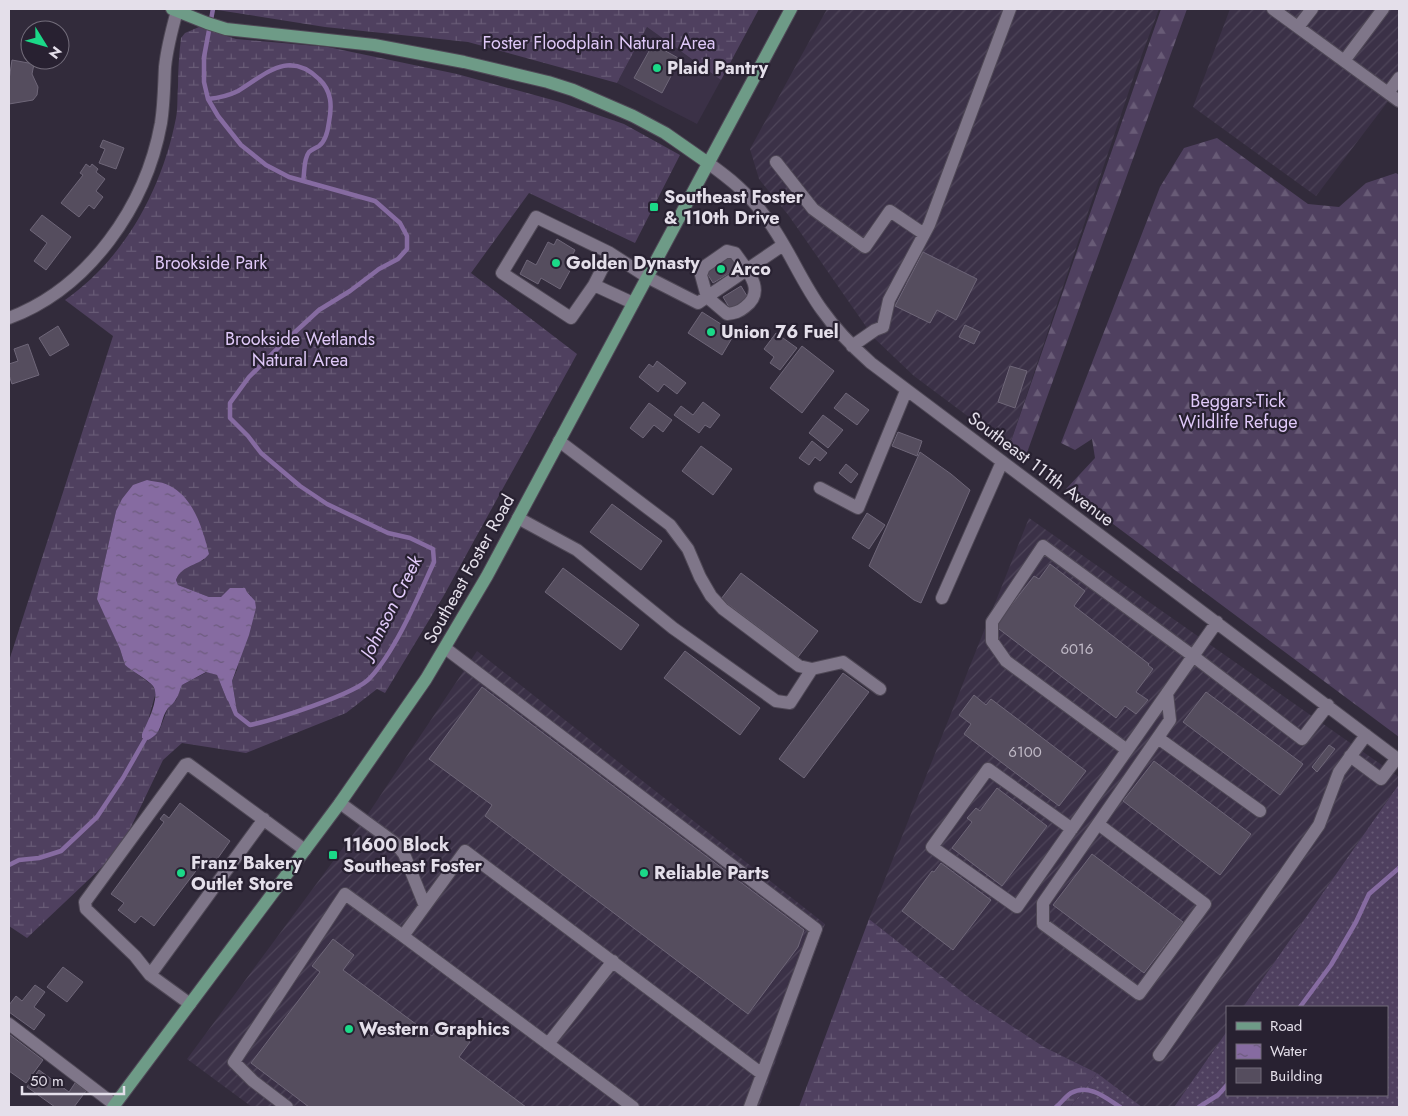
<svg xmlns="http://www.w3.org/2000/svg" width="1408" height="1116" font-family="Jost,sans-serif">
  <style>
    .built { fill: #3b3147 }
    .industrial { fill: url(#industrial-furrows) }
    .grass { fill: url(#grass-dots) }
    .forest { fill: url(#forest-firs) }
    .wetland { fill: url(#wetland-marsh); fill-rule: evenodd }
    .water { fill: url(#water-ripples) }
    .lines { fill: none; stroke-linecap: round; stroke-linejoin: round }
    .stream { stroke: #866ba1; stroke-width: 4.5 }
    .building { fill: #554d5e; stroke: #6e6678 }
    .minor-casing { stroke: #4f4856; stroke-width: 14 }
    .major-casing { stroke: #4f4856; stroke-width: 14 }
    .minor { stroke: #7f7689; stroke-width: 12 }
    .major { stroke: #6e9b87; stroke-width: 12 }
    .poi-dot { fill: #1bd988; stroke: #282131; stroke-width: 2 }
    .labels { text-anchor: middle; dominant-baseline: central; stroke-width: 4.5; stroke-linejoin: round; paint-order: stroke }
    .number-label { font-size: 15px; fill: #c0bac7 }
    .park-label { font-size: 18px; fill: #dfc8f8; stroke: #282131 }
    .poi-label { font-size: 18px; font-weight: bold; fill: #e4dfea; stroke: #282131; text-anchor: start }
    .street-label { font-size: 18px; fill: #e4dfea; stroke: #282131 }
    .water-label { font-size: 19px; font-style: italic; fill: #e2cbfb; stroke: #282131 }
  </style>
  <defs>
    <pattern id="industrial-furrows" width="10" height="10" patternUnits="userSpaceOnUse" patternTransform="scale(1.25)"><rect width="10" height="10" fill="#3b3147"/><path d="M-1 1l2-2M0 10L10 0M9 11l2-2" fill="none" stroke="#4e4559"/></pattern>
    <pattern id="grass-dots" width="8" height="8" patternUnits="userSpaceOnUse" patternTransform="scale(1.25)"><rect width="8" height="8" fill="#4f405f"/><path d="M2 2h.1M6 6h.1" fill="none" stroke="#685b76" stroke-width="1.8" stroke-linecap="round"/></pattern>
    <pattern id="forest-firs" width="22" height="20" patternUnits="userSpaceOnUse" patternTransform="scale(1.25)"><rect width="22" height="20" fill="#4f405f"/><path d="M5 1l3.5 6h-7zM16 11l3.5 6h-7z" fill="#685b76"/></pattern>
    <pattern id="wetland-marsh" width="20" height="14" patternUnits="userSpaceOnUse" patternTransform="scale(1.25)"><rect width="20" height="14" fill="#4f405f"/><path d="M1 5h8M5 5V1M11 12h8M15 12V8" fill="none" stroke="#685b76"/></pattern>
    <pattern id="water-ripples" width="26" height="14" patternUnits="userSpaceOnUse" patternTransform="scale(1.25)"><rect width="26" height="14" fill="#866ba1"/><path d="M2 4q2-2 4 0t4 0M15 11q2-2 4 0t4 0" fill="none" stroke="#6c5b7d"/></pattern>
  </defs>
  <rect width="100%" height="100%" fill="#322b3b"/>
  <path class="built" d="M647,27L721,80L697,124L617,83Z"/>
  <path class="industrial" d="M827,9H1159L1135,73L1009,447L914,376L874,338L789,216L759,179L750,149Z
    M1230,9H1399V107L1389,100L1316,196L1193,107Z
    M1029,518L1399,777V784L1243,1007H1227V1031L1174,1107H1142L1097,1073L1044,1047L971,999L869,919Z
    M477,651L825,924L759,1107H252L187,1059L368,814Z"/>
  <path class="grass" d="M1399,784V1107H1174L1227,1031V1095H1387V1007H1243Z
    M1097,1073L1142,1107H1070Z"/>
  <path class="forest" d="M1161,9H1187L1024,461L1009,447Z
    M1217,138L1308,204L1339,207L1366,183L1396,173L1399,175V737L1066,489L1095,458L1092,439L1075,450L1061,443L1160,187L1184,148Z"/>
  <path class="wetland" d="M211,9H759L721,80L647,27L617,83L468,42L325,27Z
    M199,27L236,39L328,47L457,74L560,102L624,124L680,155L635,243L529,193L471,273L577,354L443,597L385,693L377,689L346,713L246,753L182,743L163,760L120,850L27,938L9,926V661L113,336L65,300C125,258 162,189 176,118C178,108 177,97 178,87C178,71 179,54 181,38L185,33ZM186,499L204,535V560C192,563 180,569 176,580L178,585L209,597H221L247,592L251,596L237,670L232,681L237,710L227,700L217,675L207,672L182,685L176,700L168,708L159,731L149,717L156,692L152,685L125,665L120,649L98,599L102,573L116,511Z
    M869,919L971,999L1044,1047L1097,1073L1070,1107H799Z"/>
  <path class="water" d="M147,480C155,482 164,482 170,486C194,498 203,530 209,554C200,566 182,564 176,580L178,585L209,597H221L230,588H245L247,592L255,601L256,608L249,635L232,681L237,711L227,700L217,675L206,672L182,685C180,689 179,695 176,699C174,703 171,705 168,708C159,721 164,732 148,740L142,738V734C147,723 161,697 153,686C148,680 132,671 125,665L120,649L97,599L102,573L116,511L122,499L133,485Z"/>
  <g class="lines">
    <path class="stream" d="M213,9L204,57V82L208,99L218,116L241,145L266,165L289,177L375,201L400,223L407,236V249L398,259L379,269L350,291L319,310L280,346L249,377L230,403V418L248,436L261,453L300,486L327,504L388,533L410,538L433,549L434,562C418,597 396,650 370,678C356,694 274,720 250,725L236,714L231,702
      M208,99C218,98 228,96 238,91C265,75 288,49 319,79C332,91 332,106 329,122C328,130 326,141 319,146C316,148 312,149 309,152C303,160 305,172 303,181
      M9,865L19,860L39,858L61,851L97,817L123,778L148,734
      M1300,1007L1331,965L1356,922L1369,894L1399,868
      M1056,1107C1061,1103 1066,1096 1071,1093C1089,1083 1106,1098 1120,1107
      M1199,1107L1218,1095L1227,1085"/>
  </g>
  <path class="building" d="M653,44L680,59L662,93L634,78Z
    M12,60L34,64L32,74L38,87L37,95L33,100L9,104V80Z
    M103,140L124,148L116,169L99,163L105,149L100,147Z
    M86,164L90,167L92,164L98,169L96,172L105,179L96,191L103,197L94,209L89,205L79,217L61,203L83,175L80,173Z
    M42,215L71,237L46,270L34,261L47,243L30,230Z
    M557,239L575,250L573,254L578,256L560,289L541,278L538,284L520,274L527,260L536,265L548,242L554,245Z
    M923,252L977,279L956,320L937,310L930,323L895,306Z
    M729,254L738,268L713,283L705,270Z
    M741,286L750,301L732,312L723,297Z
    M702,312L735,333L722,355L688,333Z
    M965,325L980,332L974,344L959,337Z
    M58,326L69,345L50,356L39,338Z
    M776,333L797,348L780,370L770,363L774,357L764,349Z
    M28,344L39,375L12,384L9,375V364L18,361L14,349Z
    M802,346L834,371L802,413L770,388Z
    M657,361L686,383L677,394L664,384L658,392L639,377L649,364L653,367Z
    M1010,366L1027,371L1015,408L998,402Z
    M846,393L869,410L857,425L834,408Z
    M703,402L720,415L710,428L705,425L699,433L674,415L681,406L693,415Z
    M649,403L672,420L663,432L654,425L643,438L630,428Z
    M823,415L843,430L828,448L809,433Z
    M898,432L922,441L917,456L892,446Z
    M812,441L827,453L820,461L815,457L809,465L799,458Z
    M701,446L732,469L713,495L682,471Z
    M920,452L951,474L970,490L921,603L914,600L869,566Z
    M846,464L858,474L851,483L839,473Z
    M612,504L662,541L641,570L590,532Z
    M867,513L885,525L869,549L852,538Z
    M1050,564L1085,591L1074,606L1149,664L1148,665L1153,669L1136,692L1148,700L1136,714L1125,706L1116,718L995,626L1034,576L1039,579Z
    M563,568L639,625L621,650L545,592Z
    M741,573L818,631L798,657L721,599Z
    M685,651L760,708L740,735L664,678Z
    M843,673L869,692L804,778L779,759Z
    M482,687L804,930L798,947L748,1014L485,816L492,805L429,759Z
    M1206,692L1303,764L1280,795L1183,722Z
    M974,695L986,705L991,699L1086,771L1059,806L964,734L971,724L959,715Z
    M1329,745L1335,749L1317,772L1312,767Z
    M1154,761L1251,834L1220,875L1123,801Z
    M997,788L1047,826L1002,886L952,848L972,822L967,818L976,808L980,811Z
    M180,803L230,841L213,865L205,859L154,926L141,916L135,923L118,910L124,903L111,894L164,822L160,819L164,814L169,818Z
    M1092,854L1183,922L1144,973L1053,905Z
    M941,863L991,900L953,950L902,911L932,871L934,872Z
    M333,939L354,955L343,970L432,1036L443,1021L470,1042L459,1057L526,1107H309L251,1063L320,972L312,966Z
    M63,967L83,982L67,1002L47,987Z
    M35,985L45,992L34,1007L45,1015L34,1030L9,1012V1005L16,996L22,1001Z
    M9,1034L43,1060L26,1083L9,1071Z
    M39,1070L69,1092L75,1083L86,1091L74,1107H55L27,1087Z"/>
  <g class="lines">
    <defs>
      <path id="minor" d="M1273,9L1399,101
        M1298,27L1312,9
        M1344,61L1383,9
        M1388,93L1399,78
        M776,162L813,209L865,247L890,211L924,234
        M708,163C729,178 748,193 764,215C787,244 800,280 822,310C836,330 853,347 871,363L1399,760
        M727,251L735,253C747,270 767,291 745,307C739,312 735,313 727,314L707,297L701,275L704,267Z
        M594,285L610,253
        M633,303L594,285L571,318L502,273L536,217L610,253L647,277L698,303L783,245
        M9,318C89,288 146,206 161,123C164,104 164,86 165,67C167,48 172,29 177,11
        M852,346L875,330L883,327L889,300L929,225L1010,9
        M559,441L670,525L688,549L700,577L711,596L723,609L799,666L812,669L843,662L880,689
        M820,488L858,508L906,391
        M518,518L577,550L673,628L776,701L790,703L812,669
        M942,598L1002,462
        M445,648L816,929L750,1107
        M1158,738L1260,811
        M1127,750L1006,661L992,641V622L1043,546L1193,656L1302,739L1328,705
        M1350,756L1381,779L1397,758
        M340,803L395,843L404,854L425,906
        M1098,824L1205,904L1139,994L1043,924V903L1170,720L1167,693
        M1072,829L988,769L932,847L1017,907L1217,622
        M150,975L135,956L86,909L85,902L185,765L188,764L305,850
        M190,1004L150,975L264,819
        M9,1024L115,1105
        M548,1044L613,961
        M1159,1055L1319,825L1339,772L1366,735
        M287,1107L253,1081L234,1062L345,894L403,936
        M633,1107L403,936L465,851L762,1074"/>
      <path id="major" d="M172,9L207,23L226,29L374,45L464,62L548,82L573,90L633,116L665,133L708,163
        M113,1107L340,803L426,679L487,576L791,9"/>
    </defs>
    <use href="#minor" class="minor-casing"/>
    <use href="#major" class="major-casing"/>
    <use href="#minor" class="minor"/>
    <use href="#major" class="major"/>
  </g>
  <g class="poi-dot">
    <circle cx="657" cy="68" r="5"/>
    <rect x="649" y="202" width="10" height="10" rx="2.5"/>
    <circle cx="556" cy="263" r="5"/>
    <circle cx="721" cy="269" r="5"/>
    <circle cx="711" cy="332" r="5"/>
    <rect x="328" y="850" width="10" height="10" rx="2.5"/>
    <circle cx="181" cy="873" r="5"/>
    <circle cx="644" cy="873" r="5"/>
    <circle cx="349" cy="1029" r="5"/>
  </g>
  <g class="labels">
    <g class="number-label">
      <text x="1077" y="649">6016</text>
      <text x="1025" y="752">6100</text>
    </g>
    <g class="park-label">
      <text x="599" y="43">Foster Floodplain Natural Area</text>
      <text x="211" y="263">Brookside Park</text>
      <text x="300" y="339">Brookside Wetlands<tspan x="300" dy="21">Natural Area</tspan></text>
      <text x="1238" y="401">Beggars-Tick<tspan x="1238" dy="21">Wildlife Refuge</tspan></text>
    </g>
    <g class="poi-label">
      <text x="667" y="68">Plaid Pantry</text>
      <text x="664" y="197">Southeast Foster<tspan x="664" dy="21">&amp; 110th Drive</tspan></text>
      <text x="566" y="263">Golden Dynasty</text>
      <text x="731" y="269">Arco</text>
      <text x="721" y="332">Union 76 Fuel</text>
      <text x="343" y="845">11600 Block<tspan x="343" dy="21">Southeast Foster</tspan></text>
      <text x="191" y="863">Franz Bakery<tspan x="191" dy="21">Outlet Store</tspan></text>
      <text x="654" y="873">Reliable Parts</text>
      <text x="359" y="1029">Western Graphics</text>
    </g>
    <g class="street-label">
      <text transform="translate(1041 469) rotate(37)">Southeast 111th Avenue</text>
      <text transform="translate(469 569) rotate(-61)">Southeast Foster Road</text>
    </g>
    <g class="water-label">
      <text transform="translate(391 607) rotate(-63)">Johnson Creek</text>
    </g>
  </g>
  <rect width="1408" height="1116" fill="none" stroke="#e4dfea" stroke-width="20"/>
  <rect x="1226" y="1006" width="162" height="90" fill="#282131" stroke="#736d7b"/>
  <rect x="1236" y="1022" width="25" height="8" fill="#6e9b87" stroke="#736d7b"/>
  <text x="1270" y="1031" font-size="15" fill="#e4dfea">Road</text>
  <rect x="1236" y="1044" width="25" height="15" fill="url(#water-ripples)" stroke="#736d7b"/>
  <text x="1270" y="1056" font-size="15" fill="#e4dfea">Water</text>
  <rect x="1236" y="1068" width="25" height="15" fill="#554d5e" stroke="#736d7b"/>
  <text x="1270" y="1081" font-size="15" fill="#e4dfea">Building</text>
  <g transform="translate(45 45) rotate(127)"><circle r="24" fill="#282131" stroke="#736d7b"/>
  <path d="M0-4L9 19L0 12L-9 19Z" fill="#1bd988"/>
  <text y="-8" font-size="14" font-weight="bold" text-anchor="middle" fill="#e4dfea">N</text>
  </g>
  <path d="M22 1086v8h102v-8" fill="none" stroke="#e4dfea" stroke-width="2.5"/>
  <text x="30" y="1086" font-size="15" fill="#e4dfea" stroke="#282131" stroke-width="4" paint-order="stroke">50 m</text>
</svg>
